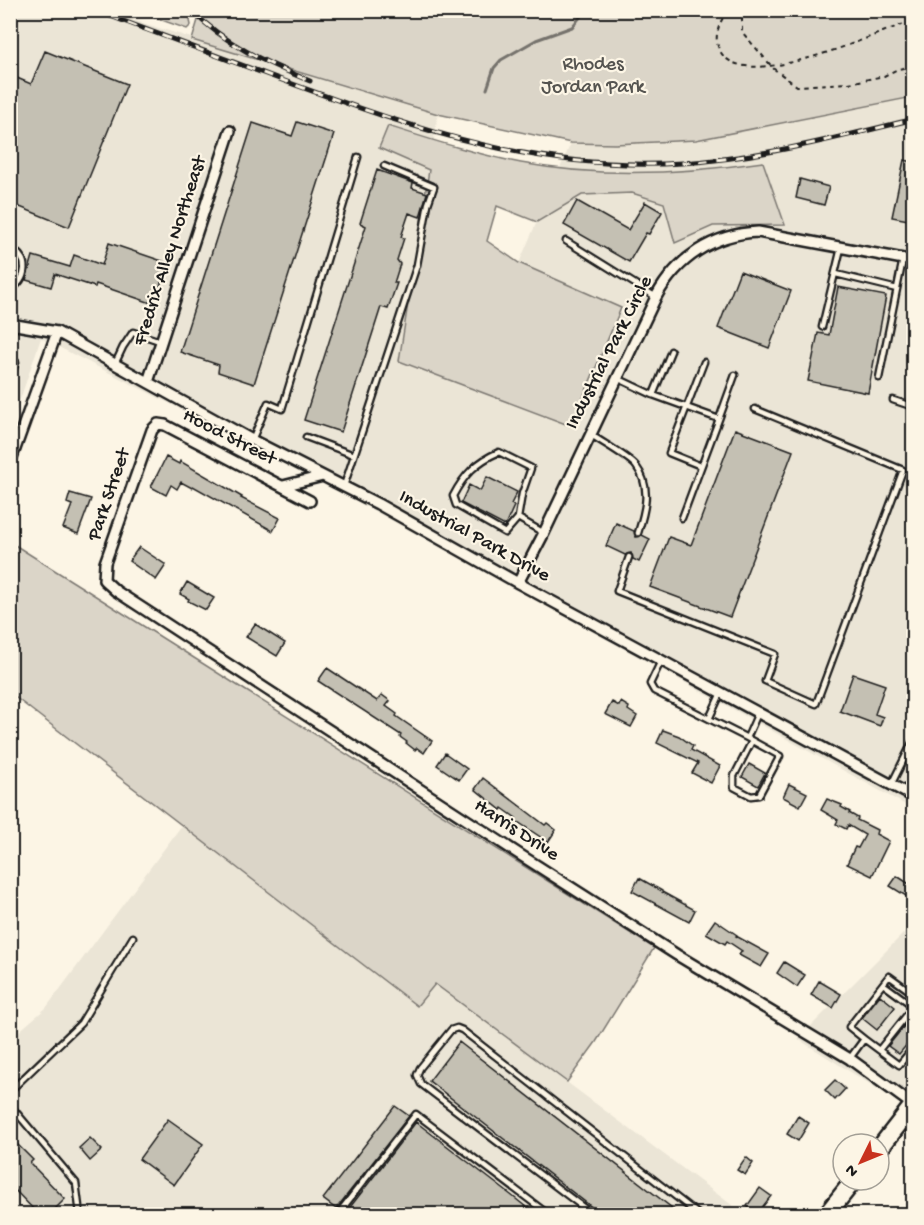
<svg xmlns="http://www.w3.org/2000/svg" width="924" height="1225" font-family="'Gochi Hand',sans-serif">
  <style>
    .built { fill: #ebe5d6 }
    .green { fill: #dbd5c8; stroke: #7c7872; stroke-width: 1.5 }
    .lines { fill: none; stroke-linecap: round; stroke-linejoin: round }
    .stream { stroke: #75726c; stroke-width: 3 }
    .building { fill: #c4c0b3; stroke: #1c1c1c; stroke-width: 1.5 }
    .lane-casing { stroke: #1c1c1c; stroke-width: 9 }
    .street-casing { stroke: #1c1c1c; stroke-width: 14 }
    .highway-casing { stroke: #1c1c1c; stroke-width: 21 }
    .path { stroke: #1c1c1c; stroke-width: 2; stroke-dasharray: 4.5 4.5; stroke-linecap: butt }
    .lane { stroke: #fcf5e5; stroke-width: 4.5 }
    .street { stroke: #fcf5e5; stroke-width: 9 }
    .highway { stroke: #fcf5e5; stroke-width: 16 }
    .rail-casing { stroke: #1c1c1c; stroke-width: 5 }
    .rail { stroke: #fcf5e5; stroke-width: 3; stroke-dasharray: 9; stroke-linecap: butt }
    .labels { text-anchor: middle; dominant-baseline: central; stroke-width: 4.5; stroke-linejoin: round; paint-order: stroke }
    .park-label { font-size: 20px; fill: #555450; stroke: #fcf5e5 }
    .street-label { font-size: 20px; fill: #1c1c1c; stroke: #fcf5e5 }
  </style>
  <rect width="100%" height="100%" fill="#fcf5e5"/>
  <filter id="ink" filterUnits="userSpaceOnUse"><feTurbulence type="fractalNoise" baseFrequency=".0167" numOctaves="2"/><feDisplacementMap in="SourceGraphic" scale="12" xChannelSelector="R" yChannelSelector="G"/><feConvolveMatrix kernelMatrix="1 2 1 2 8 2 1 2 1" color-interpolation-filters="sRGB"/></filter>
  <g filter="url(#ink)">
    <path class="built" d="M11,11H137L133,20L438,114L399,361L571,426L621,308L519,263L571,143L615,144L696,140L913,97V809L308,474L41,338L11,426Z
      M182,825L417,1005L435,984L744,1214H11L10,1039L46,1008Z
      M913,924L914,1096L905,1106L798,1039Z"/>
    <path class="green" d="M201,10L913,11V97L696,140L615,144L571,143L438,114L192,40Z
      M136,11H183L189,16L191,25L187,29Z
      M388,126C432,140 475,154 521,163C601,178 683,174 763,162L785,225L713,226L675,243L664,203L632,193L582,195L537,222L497,206L487,241L519,263L621,308L571,426L399,361L429,170L379,148Z
      M10,542L654,948L596,1042L567,1082L435,984L417,1006L11,694Z"/>
    <g class="lines">
      <path class="stream" d="M487,89L494,68L501,60L536,40L572,27L586,10"/>
    </g>
    <path class="building" d="M45,51L127,84L69,227L10,203V75L31,84Z
      M297,122L334,134L254,384L218,372L219,365L180,352L253,123L292,136Z
      M904,160L914,162V221L892,217Z
      M377,170L413,183L412,188L427,193L420,217L409,213L401,237L404,238L397,260L400,264L394,283H397L388,309L381,307L341,432L304,420L366,226L360,223Z
      M800,179L829,187L824,205L796,198Z
      M577,201L628,230L645,202L662,212L649,234L646,233L629,262L564,225Z
      M109,243L168,263L154,304L96,284L95,287L55,274L51,287L26,280L33,256L70,267L74,255L102,265Z
      M740,271L791,291L769,348L718,328Z
      M838,287L886,296L868,393L808,381L818,333L829,335Z
      M735,429L793,451L730,617L650,587L669,537L691,545Z
      M166,457L179,464L180,461L242,497L241,498L280,518L273,531L193,486L192,488L181,482L177,489L171,485L166,495L151,487Z
      M487,477L517,492L511,504L514,506L505,526L461,503L469,485L480,491Z
      M70,493L91,499L78,534L63,528L72,505L67,503Z
      M616,523L634,531L636,537L642,535L650,539L639,562L633,559L631,553L625,555L606,546Z
      M139,547L166,565L156,580L129,561Z
      M187,582L214,598L206,610L188,601L189,599L180,594Z
      M255,624L285,643L277,656L246,637Z
      M327,668L377,701L382,695L390,701L386,706L397,714L396,716L432,741L424,753L417,748L415,750L406,743L407,742L400,737L401,735L318,681Z
      M853,674L885,685L875,714L883,717L880,726L840,711Z
      M612,702L619,706L621,702L629,707L628,710L637,716L631,727L605,714Z
      M663,730L679,736L693,746L691,750L720,766L711,783L692,773L698,763L657,743Z
      M445,753L467,769L459,780L437,765Z
      M749,764L765,773L758,786L742,777Z
      M483,778L545,825L547,823L556,830L548,842L515,820L516,818L502,808L501,810L475,789Z
      M789,784L807,793L800,806L783,797Z
      M827,799L842,805L841,807L850,812L849,813L858,818L857,820L877,830L876,834L889,841L872,876L847,864L855,847L858,848L865,835L848,825L846,829L836,824L838,820L821,810Z
      M897,876L914,887V901L890,886Z
      M639,878L662,891V892L695,910L689,922L632,891Z
      M715,920L737,935L736,936L769,954L761,967L739,955L742,951L727,941L725,944L706,933Z
      M784,962L805,975L797,987L777,973Z
      M819,981L841,994L833,1008L811,995Z
      M880,995L895,1007L877,1030L862,1018Z
      M914,1014V1036L899,1054L888,1046Z
      M459,1042L681,1215H602L429,1081Z
      M835,1080L845,1089L835,1100L825,1090Z
      M395,1106L409,1116L336,1209L323,1199Z
      M798,1116L809,1123L798,1141L787,1134Z
      M168,1119L203,1144L174,1185L139,1159Z
      M416,1122L511,1195L536,1215H344Z
      M10,1137L33,1160L30,1163L65,1199L49,1215H39L10,1185Z
      M90,1138L102,1150L90,1161L79,1148Z
      M746,1157L753,1163L745,1175L737,1170Z
      M760,1188L771,1196L757,1214L747,1206Z"/>
    <g class="lines">
      <defs>
        <path id="lane" d="M566,241L656,297
          M10,248C30,258 28,279 10,290
          M836,274L897,289
          M822,327L841,248
          M914,356L911,367L914,368
          M10,362H16L10,379
          M115,364L123,347L133,332L160,341
          M617,378L653,395L719,419L682,518
          M879,378L903,259
          M653,395L671,351
          M893,400L914,407
          M719,419L735,375
          M590,434C601,442 629,457 636,466C652,487 645,511 638,533
          M306,437L354,455
          M252,440L268,403L282,409L358,157
          M701,466L669,453L704,362
          M344,486L417,265L428,204L434,187L384,166
          M518,518L522,494L531,468L499,452C476,462 464,475 453,496L456,505L505,533L518,518L544,533
          M629,557L617,591L775,654L765,681L816,704L903,470L755,409
          M661,661L650,684L654,691L747,738
          M709,719L721,693
          M752,741L734,776V787L751,796L759,795L780,756L747,738L758,713
          M891,785L914,739
          M883,984L913,1006
          M864,1039L899,1065L914,1047
          M879,1050L914,1006
          M850,1058L864,1039L849,1027L889,976L914,994
          M10,1091L81,1023L133,937
          M10,1105L76,1183L80,1214
          M10,1214H11
          M338,1214L416,1114L548,1214
          M592,1214L421,1084L417,1075L420,1068L451,1030L457,1028L462,1030L698,1214"/>
        <path id="street" d="M10,324L57,332L252,440L378,504L518,583L914,797
          M148,382L230,131
          M10,463L57,332
          M283,486L323,476
          M310,501L165,425L158,424L152,430L105,563L104,580L116,591L522,856L677,955L850,1059L913,1105
          M518,583L544,533L656,297C677,258 713,234 758,232L914,261
          M902,1120L914,1130"/>
        <path id="highway" d="M879,1149L914,1104
          M827,1214L854,1180"/>
      </defs>
      <use href="#lane" class="lane-casing"/>
      <use href="#street" class="street-casing"/>
      <use href="#highway" class="highway-casing"/>
      <path class="path" d="M727,10C720,23 713,35 719,49C740,96 869,36 901,25L914,22
        M748,10L742,17V32L774,69L797,86L849,83L884,76L898,69L914,66"/>
      <use href="#lane" class="lane"/>
      <use href="#street" class="street"/>
      <use href="#highway" class="highway"/>
      <defs>
        <path id="rail" d="M94,10C160,35 225,59 290,83C421,131 540,172 682,163C760,158 837,138 914,119
          M191,10C225,44 266,63 310,81"/>
      </defs>
      <use href="#rail" class="rail-casing"/>
      <use href="#rail" class="rail"/>
    </g>
  </g>
  <g class="labels">
    <g class="park-label">
      <text x="593" y="65">Rhodes<tspan x="593" dy="23">Jordan Park</tspan></text>
    </g>
    <g class="street-label">
      <text transform="translate(171 251) rotate(-72)">Fredrix Alley Northeast</text>
      <text transform="translate(610 353) rotate(-63)">Industrial Park Circle</text>
      <text transform="translate(229 438) rotate(27)">Hood Street</text>
      <text transform="translate(110 495) rotate(-71)">Park Street</text>
      <text transform="translate(474 537) rotate(29)">Industrial Park Drive</text>
      <text transform="translate(516 831) rotate(33)">Harris Drive</text>
    </g>
  </g>
  <rect width="924" height="1225" fill="none" stroke="#fcf5e5" stroke-width="36"/>
  <rect x="18" y="18" width="888" height="1189" fill="none" stroke="#1c1c1c" stroke-width="2" filter="url(#ink)"/>
  <g transform="translate(861 1162) rotate(227)"><circle r="28" fill="#fcf5e5" stroke="#a29e95" stroke-width="1.5"/>
  <path d="M0-4.5L10 22L0 15L-10 22Z" fill="#c8321e"/>
  <text y="-9" font-size="16" font-weight="bold" text-anchor="middle" fill="#1c1c1c">N</text>
  </g>
</svg>
